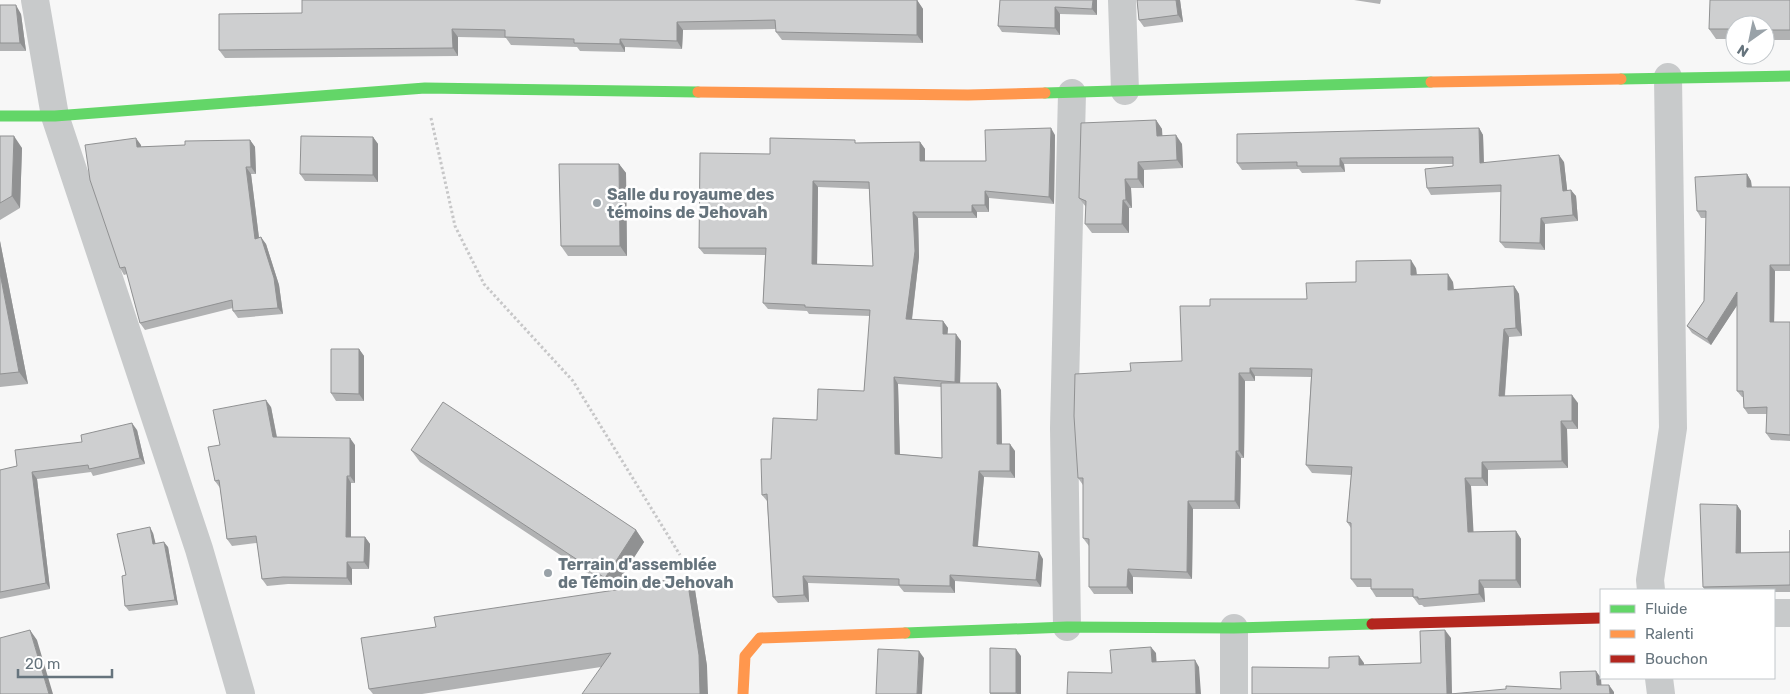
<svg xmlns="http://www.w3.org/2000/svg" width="1790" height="694" font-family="Rubik,sans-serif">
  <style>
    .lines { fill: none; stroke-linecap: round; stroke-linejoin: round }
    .path { stroke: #c7c7c8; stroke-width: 3; stroke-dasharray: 2.5 2.5; stroke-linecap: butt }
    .street { stroke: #c8cacb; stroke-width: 28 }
    .fast { stroke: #63d668; stroke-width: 11 }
    .slow { stroke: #ff974d; stroke-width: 11 }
    .jam { stroke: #b3261e; stroke-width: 11 }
    .wall { fill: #b1b2b3; fill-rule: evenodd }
    .shaded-wall { fill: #909192 }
    .building { fill: #cecfd0; stroke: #909192; fill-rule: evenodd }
    .poi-dot { fill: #99a2a8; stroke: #fff; stroke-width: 2 }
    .labels { text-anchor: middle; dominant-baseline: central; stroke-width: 5; stroke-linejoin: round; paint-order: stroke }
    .poi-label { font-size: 16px; font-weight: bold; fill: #66747d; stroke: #fff; text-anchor: start }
  </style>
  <rect width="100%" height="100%" fill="#f7f7f7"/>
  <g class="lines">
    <path class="path" d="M431,118L455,226L484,284L573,381L680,555"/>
    <path class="street" d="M35,0L55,116L199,549L241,694
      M1122,0L1125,91
      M1651,590L1650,580L1673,428L1668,77
      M1774,613H1790
      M1067,627L1064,428L1072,93
      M1659,678L1661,694
      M1234,694V628"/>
    <path class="fast" d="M1621,79L1790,76
      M1045,93L1431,82
      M0,116H55L425,88L698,92
      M905,633L1067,627L1234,628L1372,624"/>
    <path class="slow" d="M1431,82L1621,79
      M698,92L968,95L1045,93
      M743,694L745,656L760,638L905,633"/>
    <path class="jam" d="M1372,624L1601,618"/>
  </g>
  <path class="wall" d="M917,0L923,9V43L782,40L776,32V29L683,30L682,49L625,47V52L580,51L577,47L511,45L506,38L458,37V56L225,58L219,50L302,13Z
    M1000,0H1097V15L1060,14V35L1002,32L998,26Z
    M1137,0H1180L1183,22L1144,27L1139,20Z
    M1354,0H1381L1380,4Z
    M1790,0V40H1765V25H1735V39H1716L1709,29Z
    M0,5L21,14L26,51H0Z
    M1156,120L1162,129V136L1182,144L1183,168L1144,170V188H1131L1132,208H1129V233H1092L1085,224L1086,207L1079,198Z
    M1479,128L1483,135L1484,163L1564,162L1567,190L1576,196L1578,221L1545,224V250L1505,248L1500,242L1501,192L1431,195L1427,188L1453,166V164H1344L1345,172L1302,173L1299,169L1242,170L1237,163Z
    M1055,135L1054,204L989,198V212H977V218H918L919,257L912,320L943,321L948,328L947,334L961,341L960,383L1001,390L1002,444L1015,451V478L984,477L978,547L1043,559L1041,587L955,581V593L904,592L899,586L808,583L809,602L778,603L773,597L767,501L762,495L771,459L817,420L864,391L870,316L809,314L807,311L768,309L763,303L765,255L704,254L699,248L858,143L920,142L925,149V161H986ZM818,187L869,189L873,266L817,264ZM898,384L941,387L942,458L900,454Z
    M0,136L22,148L20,208L0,220Z
    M373,137L378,144V182L305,181L300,174Z
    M250,140L255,147L256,174H251L259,238L266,244L279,285L283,314L238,318L233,311V308L145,330L140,323L127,274L124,275L120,268L141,145V147L185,145Z
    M619,164L626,173L627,256H568L561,246Z
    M1747,174L1751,181L1752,187H1790V271H1775L1774,322H1790V441L1771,440L1766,433L1767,414H1748L1744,408L1743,397H1742L1737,391V305L1711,345L1692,333L1687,326L1704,301L1706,218H1701L1697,211Z
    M0,241L28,384L0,387Z
    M1416,268L1417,274L1453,282L1454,289L1514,286L1519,294L1522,336L1509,337L1505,396L1578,403V429H1567L1568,468L1488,470V486H1471L1473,532L1516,531L1521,539V588H1484L1485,602L1424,607L1422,605H1419L1413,597H1376L1371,589V587H1357L1351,579V528L1347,522L1351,475L1312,473L1306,465L1311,377L1255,376V381H1245L1244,458H1241L1240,509H1193L1192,579L1133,577V594H1094L1089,587V546L1083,538V485L1078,478L1131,371L1182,361L1210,306L1307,299L1356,282Z
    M359,349L364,356V401H336L331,393Z
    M271,407L277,437L355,445V483H351V537H365L370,544L369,569H352V585L288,584L267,586L262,579L257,543L232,546L227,539L220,488L215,481L220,445Z
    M137,430L145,464L93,476L91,472L37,479L50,589L0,599V470L17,466Z
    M411,450L636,530L644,542L613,590L420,462Z
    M1737,505L1741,511V553L1790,552V530V592H1774V590H1705L1703,587Z
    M153,533L155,544L168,547L178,605L129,611L125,606L126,575Z
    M617,586L695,590L707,666L601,667L422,694H373L369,689L436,627L619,589Z
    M1021,656V694H990V693Z"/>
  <path class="shaded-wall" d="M917,0L923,9V43L917,35Z
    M1093,0H1097V15L1092,9Z
    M1176,0H1180L1183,22L1178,15Z
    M16,5L21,14L26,51L20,43Z
    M1055,7L1060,14V35L1055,28Z
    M677,22L683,30L682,49L677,41Z
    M452,29L458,37V56L453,48Z
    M620,39L625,47V52L620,44Z
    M1156,120L1162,129L1163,145L1157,136Z
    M1051,128L1055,135L1054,204L1049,197Z
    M1479,128L1483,135L1484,170L1480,163Z
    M1176,135L1182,144L1183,168L1177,160Z
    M14,136L22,148L20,208L12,196Z
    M373,137L378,144V182L373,175Z
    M136,138L141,145L142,154L137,147Z
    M250,140L255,147L256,174L251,167Z
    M920,142L925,149V168L920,161Z
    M1559,155L1564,162L1568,197L1563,191Z
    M1340,158L1344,164L1345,172L1340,166Z
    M1138,162L1144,170V188L1138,179Z
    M619,164L626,173L627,256L620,246Z
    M246,167L251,174L260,246L255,239Z
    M1747,174L1751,181L1752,194L1747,187Z
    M1125,179L1131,188L1132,208L1126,200Z
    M813,181L818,187L817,271L812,264Z
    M1571,190L1576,196L1578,221L1573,215Z
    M985,191L989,198V212L985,205Z
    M1123,200L1129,208V233L1122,224Z
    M972,205L977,212V218L972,212Z
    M913,212L918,218L919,257L911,326L906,319Z
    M1541,218L1545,224V250L1540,243Z
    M261,237L266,244L279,285L283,314L278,308Z
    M0,241L28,384L19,372L0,273Z
    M1411,260L1416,268L1417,282L1411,275Z
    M1770,265L1775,271L1774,328L1770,322Z
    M1448,274L1453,282L1454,297L1448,290Z
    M1514,286L1519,294L1522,336L1516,328Z
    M1737,292L1742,298L1711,345L1707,339Z
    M943,321L948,328L947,341L943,334Z
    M1504,329L1509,337L1504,404L1499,396Z
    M956,334L961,341L960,388L955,382Z
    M359,349L364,356V401L359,394Z
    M1250,368L1255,376V381L1250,373Z
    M1239,373L1245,381L1244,458L1239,451Z
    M894,377L898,384L900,460L895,454Z
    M997,383L1001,390L1002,451L997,444Z
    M1572,395L1578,403V429L1572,421Z
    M266,400L271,407L278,444L273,437Z
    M1561,421L1567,429L1568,468L1562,461Z
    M132,423L137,430L145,464L140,458Z
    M350,438L355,445V483L350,476Z
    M1010,444L1015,451V478L1010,471Z
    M1236,451L1241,458L1240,509L1235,501Z
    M1482,462L1488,470V486L1482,478Z
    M979,471L984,477L977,553L973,546Z
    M32,472L37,479L50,589L46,583Z
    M347,476L351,483V544L346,537Z
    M1465,478L1471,486L1474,540L1468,532Z
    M1188,501L1193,509L1192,579L1187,572Z
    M1737,505L1741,511V559L1736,553Z
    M150,527L153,533L157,549L153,544Z
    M636,530L644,542L613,590L605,578Z
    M1516,531L1521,539V588L1516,580Z
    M365,537L370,544L369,569L364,562Z
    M164,542L168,547L178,605L175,600Z
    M1039,552L1043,559L1041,587L1036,580Z
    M347,562L352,569V585L347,578Z
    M1128,569L1133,577V594L1127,587Z
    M950,575L955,581V593L950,586Z
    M803,576L808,583L809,602L804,595Z
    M687,578L695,590L707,666L708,694H700Z
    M1479,580L1484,588L1485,602L1479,594Z
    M30,630L37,640L53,694H49Z
    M1445,630L1451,638L1452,694H1447Z
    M1151,647L1156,653L1157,669L1152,662Z
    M1016,649L1021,656V694H1017L1016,693Z
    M919,651L924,658L922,694H917Z
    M1359,656L1364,663V673L1359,665Z
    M1195,660L1199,667L1201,694H1196Z
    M1596,671L1601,678L1602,693L1597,685Z
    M1609,685L1614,692V694H1610Z"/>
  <path class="building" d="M302,0H917V35L776,32L775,20L677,22V41L620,39V44L574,43V39L505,37V30L452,29L453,48L219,50V14L302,13Z
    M1000,0H1093L1092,9L1055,7V28L998,26Z
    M1137,0H1176L1178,15L1139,20Z
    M1710,0H1790V30H1765V25H1735V29H1709Z
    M0,5H16L20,43H0Z
    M1156,120L1157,136L1176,135L1177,160L1138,162V179H1125L1126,200H1123L1122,224H1085L1086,201L1079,198L1081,123Z
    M1051,128L1049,197L985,191V205H972V212H913L915,251L906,319L943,321V334H956L955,382L894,377L895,454L942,458L941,383H997V444H1010V471H979L973,546L1039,552L1036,580L950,575V586L899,585V579L803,576L804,595L773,597L767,494L762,495L761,459H771L773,418L817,420L818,389L864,391L870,310L805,307V305L763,303L766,248H699L700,153L770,154V138L855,140V143L920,142V161H986L985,130ZM813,181L869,182L873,266L812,264Z
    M1479,128L1480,163L1559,155L1563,191L1571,190L1573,215L1541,218L1540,243L1500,242L1501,185L1427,188L1425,169L1453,166V157L1340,158V166H1297V162L1237,163V134Z
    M0,136H14L12,196L0,203Z
    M301,136L373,137V175L300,174Z
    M136,138L137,147L185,145V141L250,140L251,167H246L255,239L261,237L274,278L278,308L233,311L232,300L140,323L125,267L120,268L90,180L85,145Z
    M559,164H619L620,246H561Z
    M1747,174V187H1790V265H1770V322H1790V435L1766,433L1767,407L1744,408L1743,391H1737V292L1707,339L1687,326L1704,301L1706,211H1697L1695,177Z
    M1411,260V275L1448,274V290L1514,286L1516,328L1504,329L1499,396L1572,395V421H1561L1562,461L1482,462V478H1465L1468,532L1516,531V580H1479V594L1418,599V597H1413V589H1371V579H1351V523L1347,522L1352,467L1306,465L1312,369L1250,368V373H1239V451H1236L1235,501H1188L1187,572L1128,569L1127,587H1089V539L1083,538V478H1078L1074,416L1075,374L1131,371L1130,363L1182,361L1180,306H1210V299H1307L1306,283L1356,282V261Z
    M0,273L19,372L0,374Z
    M331,349H359V394L331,393Z
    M266,400L273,437L350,438V476H347L346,537H365L364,562H347V578L283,577L262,579L256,536L227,539L219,480L215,481L208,447L220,445L213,410Z
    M443,402L636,530L605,578L411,450Z
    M132,423L140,458L89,469L88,465L32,472L46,583L0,592V470L17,466L15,450L82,442L81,435Z
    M1700,504L1737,505L1736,553L1790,552V530V585L1703,587Z
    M150,527L153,544L164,542L175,600L125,606L122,576L126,575L117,534Z
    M687,578L699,655L700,694H582L611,653L369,689L361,638L436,627L434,617L622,589L617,586Z
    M30,630L49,694H0V638Z
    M1445,630L1447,694H1252V667L1329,668V657L1359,656V665L1421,663L1420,631Z
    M1151,647L1152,662L1195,660L1196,694H1067L1068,672L1112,673L1110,650Z
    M990,648L1016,649V693H990Z
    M878,649L919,651L917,694H876Z
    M1596,671L1597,685H1609L1610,694H1450L1506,689V686L1561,689L1560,672Z"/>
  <g class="poi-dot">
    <circle cx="597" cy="203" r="5"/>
    <circle cx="548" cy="573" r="5"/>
  </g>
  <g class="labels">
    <g class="poi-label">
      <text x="607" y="194">Salle du royaume des<tspan x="607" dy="18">témoins de Jehovah</tspan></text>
      <text x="558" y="564">Terrain d'assemblée<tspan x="558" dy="18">de Témoin de Jehovah</tspan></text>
    </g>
  </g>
  <rect x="1600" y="589" width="175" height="90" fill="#ffffff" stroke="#c2c7cb"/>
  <rect x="1610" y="605" width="25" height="8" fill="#63d668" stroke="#c2c7cb"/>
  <text x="1645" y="614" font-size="15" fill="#66747d">Fluide</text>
  <rect x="1610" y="630" width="25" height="8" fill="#ff974d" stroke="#c2c7cb"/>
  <text x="1645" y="639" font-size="15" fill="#66747d">Ralenti</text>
  <rect x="1610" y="655" width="25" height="8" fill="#b3261e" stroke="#c2c7cb"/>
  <text x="1645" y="664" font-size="15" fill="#66747d">Bouchon</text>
  <g transform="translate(1750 40) rotate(213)"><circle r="24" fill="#ffffff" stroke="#c2c7cb"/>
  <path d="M0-4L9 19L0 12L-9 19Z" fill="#99a2a8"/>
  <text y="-8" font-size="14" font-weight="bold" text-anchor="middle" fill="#66747d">N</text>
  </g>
  <path d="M18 669v8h94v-8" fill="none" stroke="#66747d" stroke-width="2.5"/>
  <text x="25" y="669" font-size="15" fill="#66747d" stroke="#ffffff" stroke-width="4" paint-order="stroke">20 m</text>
</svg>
